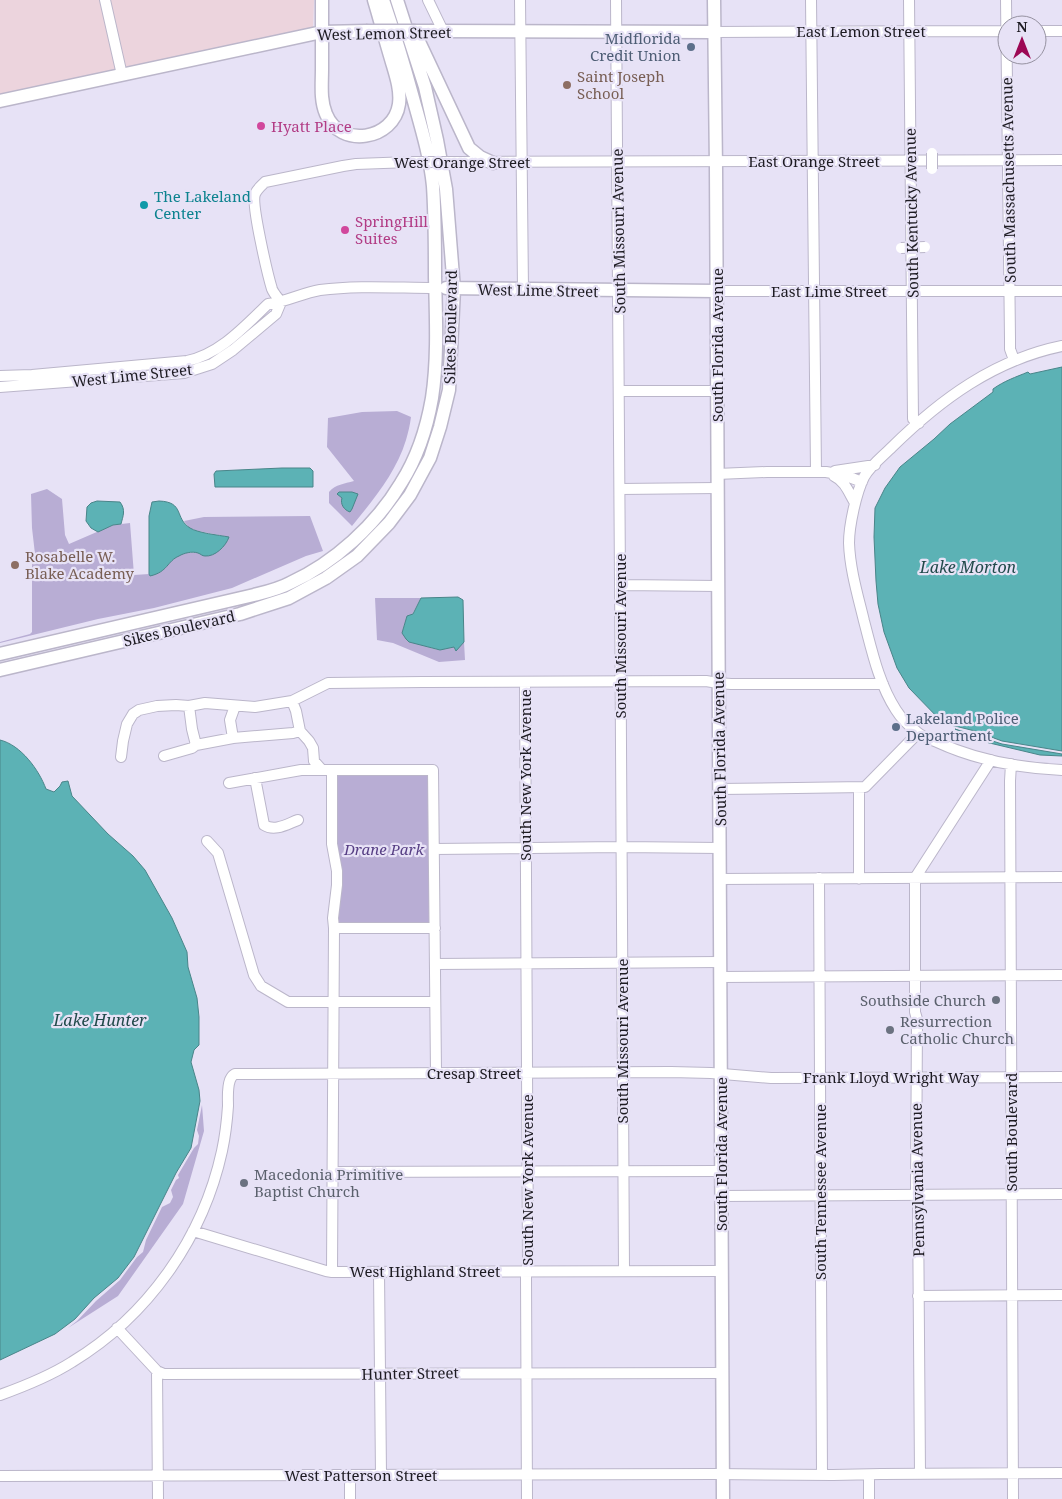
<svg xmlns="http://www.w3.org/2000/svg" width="1062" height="1499" font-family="'Noto Serif',serif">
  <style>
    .industrial { fill: #ecd4dd }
    .green { fill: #b8add4 }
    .water { fill: #5cb2b5; stroke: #498589 }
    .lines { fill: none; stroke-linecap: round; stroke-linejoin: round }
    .minor-casing { stroke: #bbb6ca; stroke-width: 12 }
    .major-casing { stroke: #bbb6ca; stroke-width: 15 }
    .minor { stroke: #fff; stroke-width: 10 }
    .major { stroke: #fff; stroke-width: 12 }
    .minor-bridge-casing { stroke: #bbb6ca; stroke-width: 12; stroke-linecap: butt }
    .major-bridge-casing { stroke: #bbb6ca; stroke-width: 15; stroke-linecap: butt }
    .minor-bridge { stroke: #fff; stroke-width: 10 }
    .major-bridge { stroke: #fff; stroke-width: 12 }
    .service-dot { fill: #5c6f8a; stroke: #e7e2f6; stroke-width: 2 }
    .education-dot { fill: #8d6e63; stroke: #e7e2f6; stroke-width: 2 }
    .hotel-dot { fill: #d1479c; stroke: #e7e2f6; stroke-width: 2 }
    .culture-dot { fill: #0f9aa8; stroke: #e7e2f6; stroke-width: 2 }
    .worship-dot { fill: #6b7280; stroke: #e7e2f6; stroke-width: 2 }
    .labels { text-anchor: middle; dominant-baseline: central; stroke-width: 4.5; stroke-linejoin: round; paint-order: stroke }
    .street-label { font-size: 15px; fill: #1d1b22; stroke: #e7e2f6 }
    .service-label { font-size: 15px; fill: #4e5e75; stroke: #e7e2f6; text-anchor: end }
    .education-label { font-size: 15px; fill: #785e54; stroke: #e7e2f6; text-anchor: start }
    .hotel-label { font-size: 15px; fill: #b23c85; stroke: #e7e2f6; text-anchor: start }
    .culture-label { font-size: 15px; fill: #0d838f; stroke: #e7e2f6; text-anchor: start }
    .park-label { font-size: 15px; font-style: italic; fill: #563e84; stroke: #e7e2f6 }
    .worship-label { font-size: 15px; fill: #5b616d; stroke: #e7e2f6; text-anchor: start }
    .water-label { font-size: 16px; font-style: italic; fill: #214a4b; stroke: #e7e2f6 }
  </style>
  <rect width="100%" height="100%" fill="#e7e2f6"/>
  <path class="industrial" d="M0,0H101L118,72L0,97Z
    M108,0H314L313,30L124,71Z"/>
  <path class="green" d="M397,411L411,417C410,425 408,433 406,440C396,473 373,500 352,526L329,503V492C336,484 344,484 354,481L327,447L328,418L362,412Z
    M47,489L62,499L65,535L69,544L113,525L130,523L134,575L149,574L151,576L176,557L185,553H193L224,536L198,531L189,528L184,521L204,517L310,516L323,551L306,556L232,588L154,608L98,619L0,643V642L30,634L32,632V557L35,554L32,528L31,494Z
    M375,598H421L412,615L407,616L402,633L409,642L418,643L431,648L439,650L454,647L456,650L464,642L465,660L439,662L393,643L377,640Z
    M428,773L431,924H338L336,774Z
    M202,1105L204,1131L183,1204L118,1296L68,1328L77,1321L96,1301L120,1280L137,1257L143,1252L146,1240L162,1207L170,1203L173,1197L171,1190L176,1180L179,1178L178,1175L194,1148L198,1144L199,1136L197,1130Z"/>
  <path class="water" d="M1062,367V751L1002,741L975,731L943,723L909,688L897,668L884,632L878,604L876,581L874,537L875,508L885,488L900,467L934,439L950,424L993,392V389C1004,381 1016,377 1028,372L1030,374Z
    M282,468H310L313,471V487H215L214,474L216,471Z
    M339,492H352L358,494L352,509L350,512C344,510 340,504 342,498L337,494Z
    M97,501L120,502C126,510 123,516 121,524L113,525L98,532L91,528L86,521L87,507L91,503Z
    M159,501C185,502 174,518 190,528C198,533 218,535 229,537C226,546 215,557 205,556C202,556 201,554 198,553C192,551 184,553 179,556C167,561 168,572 150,576L149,574V516L152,502Z
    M458,597L463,600L464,642L456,651L454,647L440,650L409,642L406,639L402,633L407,616L413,614L421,598Z
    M955,729L1002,744L1062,754V756L1040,755L977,740Z
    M0,740C21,745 39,770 46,789L54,792L60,786L62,782L68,781L72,796L108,834L133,856L145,870L172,918L187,952L188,967L197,998L199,1017V1045L194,1050L191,1062L199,1090L200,1101L191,1148L176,1173L134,1257L118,1278L94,1298L75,1319L55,1334L0,1360Z"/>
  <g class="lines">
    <defs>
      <path id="minor" d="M105,0L122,75
        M428,0L443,31
        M520,0L523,290
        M616,0C620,424 621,847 624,1271
        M811,0L816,472
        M909,0L913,419L919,423
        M1006,0L1010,339V349L1014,360
        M1037,31H1062
        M715,32L1007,31
        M460,162L1062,160
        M716,291H1062
        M281,302C278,298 274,294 272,289C268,276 251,204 255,194C257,189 261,186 265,182L343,166L356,164L411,162
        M1062,346C994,360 941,399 892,447C883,456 870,466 864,477C856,493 849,526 849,543C850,570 858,596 864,621C872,651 879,684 896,710C901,718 909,726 917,732C923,737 930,739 937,742C976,760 1020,768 1062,770
        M0,376L32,375L187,361C220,354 244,327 268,304C286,302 302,293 320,290C358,285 397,288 436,288
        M0,387L184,373L212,364L233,350L276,314L281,302
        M620,391H717
        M835,471L875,465
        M717,474L767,472H826L844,475L862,482
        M834,476C845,481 849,493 855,503
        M620,489L717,488
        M620,585L718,586
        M525,682L528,1262L526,1277L527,1499
        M292,701L296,711L300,731L309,741L313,748L314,761L322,770
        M189,706L192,729L196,745
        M233,738L230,720L235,706
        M164,756L192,748L196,745L233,738L293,733L300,731
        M121,757L123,741L127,724L133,714L139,710L157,706L176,705L189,706L205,703L255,707L292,701L328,683L423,682L706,681L718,683L731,684H883
        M1011,764L1010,781L1013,1499
        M255,778L264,825C275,832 287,824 298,820
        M229,783L301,770H433L436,1073
        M859,788V879
        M719,789L865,787L918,733
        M207,841L218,853L254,975L261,986L288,1002H435
        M434,849L620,847L720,848
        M819,878L822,1475
        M720,879L1062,877
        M334,928H435
        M435,964L720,962
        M720,977L1062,975
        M332,1172L721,1171
        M722,1196L1062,1194
        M193,1231L326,1271L332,1272L722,1271
        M332,1272L334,928L333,918L337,885V871L332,844V770
        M379,1272L381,1475
        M918,1296L1062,1295
        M117,1328L157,1371L164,1374L722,1373
        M157,1371L158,1499
        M0,1395C25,1386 50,1376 72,1362C148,1316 203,1238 222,1151C225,1137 227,1121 228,1106C228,1098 227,1088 230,1080C232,1076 232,1076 235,1074L671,1072L711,1073L771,1078L1062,1077
        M920,1474L918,1200L916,1195L917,1019L915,1012V878L991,760
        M869,1475V1499
        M0,1476L714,1474L833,1475L881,1474L1062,1473
        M350,1476V1499"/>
      <path id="major" d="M322,0C322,23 322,46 322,69C322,84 320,100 326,114C340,149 394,140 399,104C401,89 395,73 391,59C385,39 380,20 374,0
        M714,0L716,169L723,1499
        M414,31L469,148L480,157L493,163
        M432,31L715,32
        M0,101L322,32L366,31
        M446,288L716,291
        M0,654L254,595C266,592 279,589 290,583C334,563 376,525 401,483C417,458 427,427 432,398C438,359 436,317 435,277C435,247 435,216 433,186C430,156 421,127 413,98C404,65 394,32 383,0
        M0,670L240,614L289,598L326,578L357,556L389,523L410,495L430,458L440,427L449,390L454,289L446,189L437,140L425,87L397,0"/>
    </defs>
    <use href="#minor" class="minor-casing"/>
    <use href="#major" class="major-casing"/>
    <use href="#minor" class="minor"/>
    <use href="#major" class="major"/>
    <defs>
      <path id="minor-bridge" d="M932,153V169
        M411,162H460
        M901,248L925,247"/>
      <path id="major-bridge" d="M366,31H432"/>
    </defs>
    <use href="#minor-bridge" class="minor-bridge-casing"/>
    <use href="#major-bridge" class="major-bridge-casing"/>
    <use href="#minor-bridge" class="minor-bridge"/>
    <use href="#major-bridge" class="major-bridge"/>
  </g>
  <g class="service-dot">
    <circle cx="691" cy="47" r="5"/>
    <circle cx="896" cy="727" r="5"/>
  </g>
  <g class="education-dot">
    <circle cx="567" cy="85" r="5"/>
    <circle cx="15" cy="565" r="5"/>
  </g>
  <g class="hotel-dot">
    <circle cx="261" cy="126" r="5"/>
    <circle cx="345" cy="230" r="5"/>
  </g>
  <circle class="culture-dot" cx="144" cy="205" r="5"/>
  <g class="worship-dot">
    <circle cx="996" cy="1000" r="5"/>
    <circle cx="890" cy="1030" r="5"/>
    <circle cx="244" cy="1183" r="5"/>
  </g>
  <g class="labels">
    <g class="street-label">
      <text x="861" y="31">East Lemon Street</text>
      <text transform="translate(384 33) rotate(-1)">West Lemon Street</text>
      <text x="814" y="161">East Orange Street</text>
      <text x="462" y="162">West Orange Street</text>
      <text transform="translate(1008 180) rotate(-91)">South Massachusetts Avenue</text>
      <text transform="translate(911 213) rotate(-91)">South Kentucky Avenue</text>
      <text transform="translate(618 231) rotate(-91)">South Missouri Avenue</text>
      <text transform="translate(538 290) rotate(1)">West Lime Street</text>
      <text x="829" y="291">East Lime Street</text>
      <text transform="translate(450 327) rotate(-89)">Sikes Boulevard</text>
      <text transform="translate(717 345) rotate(-90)">South Florida Avenue</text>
      <text transform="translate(132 375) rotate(-6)">West Lime Street</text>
      <text transform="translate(179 628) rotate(-13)">Sikes Boulevard</text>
      <text transform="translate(620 636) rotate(-90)">South Missouri Avenue</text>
      <text transform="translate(719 749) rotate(-91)">South Florida Avenue</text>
      <text transform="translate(525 775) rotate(-90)">South New York Avenue</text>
      <text transform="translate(622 1041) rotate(-90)">South Missouri Avenue</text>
      <text x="474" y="1073">Cresap Street</text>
      <text x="891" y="1077">Frank Lloyd Wright Way</text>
      <text transform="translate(1011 1132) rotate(-90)">South Boulevard</text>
      <text transform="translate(721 1154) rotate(-90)">South Florida Avenue</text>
      <text transform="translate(527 1180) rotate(-90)">South New York Avenue</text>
      <text transform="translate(917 1180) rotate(-91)">Pennsylvania Avenue</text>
      <text transform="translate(820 1192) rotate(-90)">South Tennessee Avenue</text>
      <text x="425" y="1271">West Highland Street</text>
      <text transform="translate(410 1373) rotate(-1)">Hunter Street</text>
      <text x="361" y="1475">West Patterson Street</text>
    </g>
    <g class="service-label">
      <text x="681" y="38">Midflorida<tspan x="681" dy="17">Credit Union</tspan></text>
      <text x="906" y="718" text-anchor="start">Lakeland Police<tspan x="906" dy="17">Department</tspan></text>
    </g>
    <g class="education-label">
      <text x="577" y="76">Saint Joseph<tspan x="577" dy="17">School</tspan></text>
      <text x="25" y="556">Rosabelle W.<tspan x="25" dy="17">Blake Academy</tspan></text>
    </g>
    <g class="hotel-label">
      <text x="271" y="126">Hyatt Place</text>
      <text x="355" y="221">SpringHill<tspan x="355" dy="17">Suites</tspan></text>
    </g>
    <g class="culture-label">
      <text x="154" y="196">The Lakeland<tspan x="154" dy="17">Center</tspan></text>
    </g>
    <g class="park-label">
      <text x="384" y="849">Drane Park</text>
    </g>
    <g class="worship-label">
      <text x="986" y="1000" text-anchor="end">Southside Church</text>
      <text x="900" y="1021">Resurrection<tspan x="900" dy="17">Catholic Church</tspan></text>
      <text x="254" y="1174">Macedonia Primitive<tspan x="254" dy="17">Baptist Church</tspan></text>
    </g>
    <g class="water-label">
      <text x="968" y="567">Lake Morton</text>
      <text x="100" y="1020">Lake Hunter</text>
    </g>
  </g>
  <g transform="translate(1022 40)"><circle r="24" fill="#e7e2f6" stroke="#9692a1"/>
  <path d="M0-4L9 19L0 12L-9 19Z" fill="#9c0754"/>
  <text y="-8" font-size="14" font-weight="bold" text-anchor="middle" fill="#1d1b22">N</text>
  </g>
</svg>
